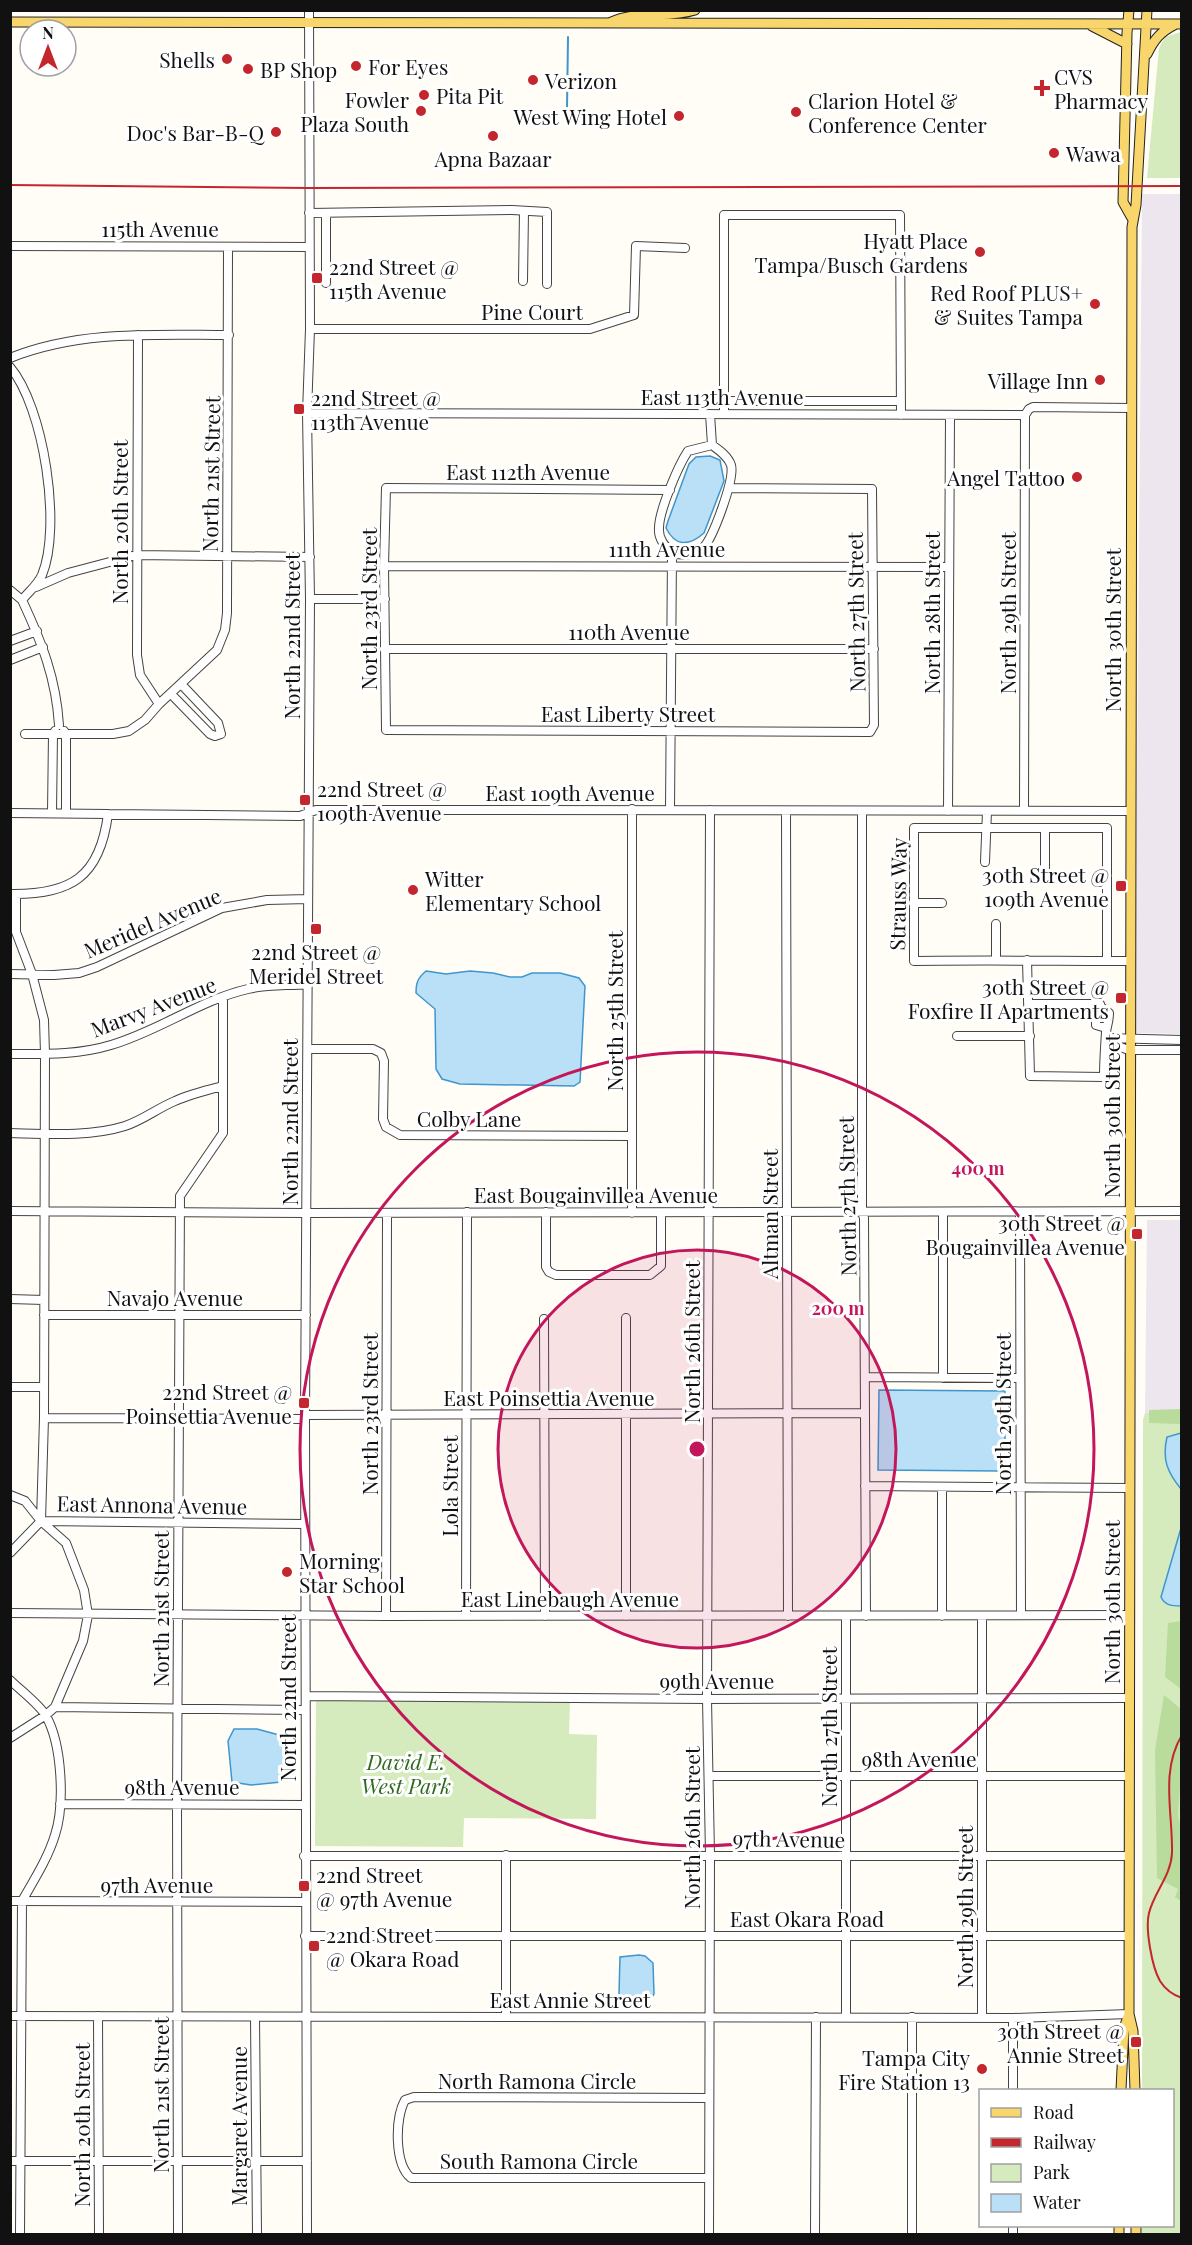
<svg xmlns="http://www.w3.org/2000/svg" width="1192" height="2245" font-family="'Playfair Display',serif">
  <style>
    .industrial { fill: #eee6ef }
    .green { fill: #d5ebbd }
    .forest { fill: #b9dc9c }
    .water { fill: #b9e0f7; stroke: #3f96cf; stroke-width: 1.5 }
    .lines { fill: none; stroke-linecap: round; stroke-linejoin: round }
    .stream { stroke: #3f96cf; stroke-width: 2 }
    .minor-casing { stroke: #444; stroke-width: 10 }
    .major-casing { stroke: #222; stroke-width: 11 }
    .minor { stroke: #fff; stroke-width: 8 }
    .major { stroke: #f9d66b; stroke-width: 9 }
    .rail { stroke: #c4262e; stroke-width: 2 }
    .ring { fill: none; stroke: #c2185b; stroke-width: 3 }
    .poi-dot { fill: #c4262e; stroke: #fff; stroke-width: 2 }
    .labels { text-anchor: middle; dominant-baseline: central; stroke-width: 6; stroke-linejoin: round; paint-order: stroke }
    .poi-label { font-size: 21px; fill: #111; stroke: #fff; text-anchor: end }
    .street-label { font-size: 21px; fill: #111; stroke: #fff }
    .park-label { font-size: 21px; font-style: italic; fill: #2f6b1f; stroke: #fff }
    .centre { fill: #c2185b; stroke: #fff; stroke-width: 3 }
    .ring-label { font-size: 18px; text-anchor: middle; font-weight: bold; fill: #c2185b; stroke: #fff; stroke-width: 6; stroke-linejoin: round; paint-order: stroke }
  </style>
  <rect width="100%" height="100%" fill="#fffdf5"/>
  <path class="industrial" d="M1142,194H1181V1034L1135,1033Z
    M1147,1220H1181V1414L1145,1413Z"/>
  <path class="green" d="M1181,32V178H1147L1159,48L1165,37Z
    M1145,1413L1181,1414L1182,2234H1142V2226H1172V2090H1142L1143,1420Z
    M316,1698L570,1699L569,1734L597,1735L596,1819L464,1818L463,1847L315,1846Z"/>
  <path class="forest" d="M1181,1409V1424L1149,1423V1410Z
    M1181,1621V1689L1165,1677L1168,1623Z
    M1164,1695L1181,1709L1182,1759L1178,1815L1182,1834L1181,1901L1175,1897L1178,1889L1157,1878L1155,1750Z"/>
  <path class="water" d="M710,456L720,460L724,481L704,533C688,547 675,546 666,528L668,521L689,464L696,457Z
    M426,971L446,974L470,971L493,973L510,977H522L532,973H560L579,978L585,986L580,1082L574,1086L460,1084L442,1079L436,1069L435,1009L416,993C416,982 418,978 426,971Z
    M879,1390L1005,1391V1465L1000,1471L878,1470Z
    M1181,1433H1182L1181,1489C1167,1472 1162,1459 1167,1437Z
    M1181,1528V1606C1173,1606 1165,1606 1161,1597Z
    M234,1729H257L279,1735C286,1746 286,1770 281,1782L251,1785L232,1782L228,1741Z
    M639,1955L645,1956L653,1963L654,1994L652,1997L624,1999L619,1994L620,1957Z"/>
  <g class="lines">
    <path class="stream" d="M567,108L568,37"/>
    <defs>
      <path id="minor" d="M309,213L512,210L547,212V284
        M326,213V283
        M10,246L309,247
        M523,281L524,211
        M310,329H590L634,315L636,246L685,248
        M138,335L137,655L140,675L159,704
        M10,358C80,330 155,335 229,335
        M10,367C44,407 62,527 42,575C37,586 29,591 22,600C42,643 56,678 59,725
        M724,401H901
        M307,413L1025,415
        M724,414V215H900L901,415
        M1025,415L1029,409L1033,407L1132,408
        M670,490L386,488L384,566L386,730L870,732L874,725L872,489L729,488
        M672,553C681,555 695,556 703,548C713,538 735,479 731,465C728,456 719,450 712,445L710,414
        M384,566L949,567
        M36,587L68,573L136,555L310,557
        M10,590L22,600
        M310,599H385
        M10,641L37,631
        M384,649H874
        M10,660L43,647
        M171,694L210,734L215,736L221,734L218,723L181,684
        M64,731L66,734V813
        M25,734H113L129,731L145,720L159,704L217,650L225,630L227,613L228,247
        M670,810L672,553C665,546 658,539 659,528C659,511 678,466 688,451L712,445
        M786,811L788,1616
        M862,811V1212L864,1218L866,1616
        M948,811L950,415
        M1024,811L1025,415
        M10,813L300,816L316,810C587,809 859,811 1130,811
        M52,813L53,734L55,731
        M1045,829V868
        M985,862L987,811
        M10,894C71,895 100,877 108,814
        M913,903H942
        M996,924V960
        M1027,960L1030,1076L1104,1077C1104,1062 1105,1047 1106,1032C1107,1025 1109,1021 1109,1013L1101,1007L1100,1004H1029
        M1107,961V828H914V961C986,960 1057,961 1129,961
        M10,974L54,975L79,973L97,967L222,908L267,900L308,899
        M1101,1007L1096,1013V1025L1106,1028
        M957,1036H1030
        M1106,1038L1182,1040
        M1105,1047H1120L1129,1050H1182
        M308,1049H373L381,1053L384,1061L383,1119L386,1127L400,1135L632,1136
        M10,1054C45,1054 78,1055 111,1045C159,1031 200,1000 248,989C268,984 288,986 308,984
        M10,1133C48,1134 90,1137 125,1126C143,1120 158,1108 175,1101C190,1094 207,1090 223,1086
        M10,1211L307,1213L1182,1211
        M546,1212V1267L549,1272L556,1275H650L661,1266V1213
        M632,1213V809
        M1020,1213L1021,1615
        M10,1299L44,1300
        M44,1315H306
        M626,1318V1616
        M544,1319L545,1616
        M866,1377L1020,1378
        M943,1378V1213
        M10,1387H43
        M305,1415L865,1413
        M44,1418L305,1419
        M865,1486L1129,1488
        M10,1495L25,1501L41,1521L305,1524
        M10,1553L41,1521L44,1418L45,1054L44,1020L32,974L16,932V894
        M10,1613L386,1616L1129,1615
        M386,1616L387,1213
        M466,1616L467,1212
        M846,1616V2017
        M942,1616V1487
        M982,1616V2017
        M10,1680C20,1690 40,1705 46,1716C62,1744 65,1804 55,1835C48,1858 34,1880 22,1901L20,2234
        M306,1696L707,1699L1129,1698
        M55,1707L305,1710
        M10,1738L46,1715L55,1707L83,1641L88,1615L84,1590L66,1543L41,1521
        M709,1776H1129
        M60,1804L304,1805
        M506,1855V2017
        M304,1856H1129
        M10,1901L304,1902
        M305,1936H1129
        M10,2016L1013,2018L1129,2014
        M98,2016L99,2234
        M255,2017L257,2234
        M912,2017V2234
        M1013,2090V2018
        M709,2098L414,2097L405,2100C395,2118 394,2164 411,2178H709
        M10,2161H307
        M178,2234L177,1805L180,1196L223,1133V997
        M307,2234L305,1415L310,599L307,413L310,329L309,10
        M709,2234L710,1855L707,1699L710,810
        M815,2234L816,2017
        M1013,2234V2226"/>
      <path id="major" d="M1129,10L1127,33L1123,202L1132,218
        M10,22L1182,24
        M609,23C639,9 666,19 695,10
        M1092,26L1127,44
        M1147,54C1154,40 1160,32 1174,25
        M1121,2090L1124,2028L1129,2014
        M1135,2090L1133,2031L1129,2014L1132,227L1136,205L1147,10
        M1119,2226V2234
        M1136,2234V2226"/>
    </defs>
    <use href="#minor" class="minor-casing"/>
    <use href="#major" class="major-casing"/>
    <use href="#minor" class="minor"/>
    <use href="#major" class="major"/>
    <path class="rail" d="M10,185L309,188L1182,186
      M1182,1735C1160,1771 1173,1814 1172,1853C1171,1876 1154,1892 1149,1913C1145,1929 1152,1967 1160,1981C1165,1989 1173,1995 1182,1998"/>
  </g>
  <circle cx="697" cy="1449" r="199" fill="#c2185b" fill-opacity=".12"/>
  <g class="ring">
    <circle cx="697" cy="1449" r="199"/>
    <circle cx="697" cy="1449" r="397"/>
  </g>
  <g class="poi-dot">
    <circle cx="227" cy="59" r="6"/>
    <circle cx="356" cy="66" r="6"/>
    <circle cx="248" cy="69" r="6"/>
    <circle cx="533" cy="80" r="6"/>
    <path d="M1039 79h6v6h6v6h-6v6h-6v-6h-6v-6h6z"/>
    <circle cx="424" cy="95" r="6"/>
    <circle cx="421" cy="111" r="6"/>
    <circle cx="796" cy="112" r="6"/>
    <circle cx="679" cy="116" r="6"/>
    <circle cx="276" cy="132" r="6"/>
    <circle cx="493" cy="136" r="6"/>
    <circle cx="1054" cy="153" r="6"/>
    <circle cx="980" cy="252" r="6"/>
    <rect x="311" y="272" width="12" height="12" rx="3"/>
    <circle cx="1095" cy="304" r="6"/>
    <circle cx="1100" cy="380" r="6"/>
    <rect x="293" y="403" width="12" height="12" rx="3"/>
    <circle cx="1077" cy="477" r="6"/>
    <rect x="299" y="794" width="12" height="12" rx="3"/>
    <rect x="1115" y="880" width="12" height="12" rx="3"/>
    <circle cx="413" cy="890" r="6"/>
    <rect x="310" y="923" width="12" height="12" rx="3"/>
    <rect x="1115" y="992" width="12" height="12" rx="3"/>
    <rect x="1131" y="1228" width="12" height="12" rx="3"/>
    <rect x="298" y="1397" width="12" height="12" rx="3"/>
    <circle cx="287" cy="1572" r="6"/>
    <rect x="298" y="1880" width="12" height="12" rx="3"/>
    <rect x="308" y="1940" width="12" height="12" rx="3"/>
    <rect x="1130" y="2036" width="12" height="12" rx="3"/>
    <circle cx="982" cy="2069" r="6"/>
  </g>
  <g class="labels">
    <g class="poi-label">
      <text x="215" y="59">Shells</text>
      <text x="368" y="66" text-anchor="start">For Eyes</text>
      <text x="260" y="69" text-anchor="start">BP Shop</text>
      <text x="1054" y="76" text-anchor="start">CVS<tspan x="1054" dy="24">Pharmacy</tspan></text>
      <text x="545" y="80" text-anchor="start">Verizon</text>
      <text x="436" y="95" text-anchor="start">Pita Pit</text>
      <text x="409" y="99">Fowler<tspan x="409" dy="24">Plaza South</tspan></text>
      <text x="808" y="100" text-anchor="start">Clarion Hotel &amp;<tspan x="808" dy="24">Conference Center</tspan></text>
      <text x="667" y="116">West Wing Hotel</text>
      <text x="264" y="132">Doc's Bar-B-Q</text>
      <text x="1066" y="153" text-anchor="start">Wawa</text>
      <text x="493" y="158" text-anchor="middle">Apna Bazaar</text>
      <text x="968" y="240">Hyatt Place<tspan x="968" dy="24">Tampa/Busch Gardens</tspan></text>
      <text x="329" y="266" text-anchor="start">22nd Street @<tspan x="329" dy="24">115th Avenue</tspan></text>
      <text x="1083" y="292">Red Roof PLUS+<tspan x="1083" dy="24">&amp; Suites Tampa</tspan></text>
      <text x="1088" y="380">Village Inn</text>
      <text x="311" y="397" text-anchor="start">22nd Street @<tspan x="311" dy="24">113th Avenue</tspan></text>
      <text x="1065" y="477">Angel Tattoo</text>
      <text x="317" y="788" text-anchor="start">22nd Street @<tspan x="317" dy="24">109th Avenue</tspan></text>
      <text x="1109" y="874">30th Street @<tspan x="1109" dy="24">109th Avenue</tspan></text>
      <text x="425" y="878" text-anchor="start">Witter<tspan x="425" dy="24">Elementary School</tspan></text>
      <text x="316" y="951" text-anchor="middle">22nd Street @<tspan x="316" dy="24">Meridel Street</tspan></text>
      <text x="1109" y="986">30th Street @<tspan x="1109" dy="24">Foxfire II Apartments</tspan></text>
      <text x="1125" y="1222">30th Street @<tspan x="1125" dy="24">Bougainvillea Avenue</tspan></text>
      <text x="292" y="1391">22nd Street @<tspan x="292" dy="24">Poinsettia Avenue</tspan></text>
      <text x="299" y="1560" text-anchor="start">Morning<tspan x="299" dy="24">Star School</tspan></text>
      <text x="316" y="1874" text-anchor="start">22nd Street<tspan x="316" dy="24">@ 97th Avenue</tspan></text>
      <text x="326" y="1934" text-anchor="start">22nd Street<tspan x="326" dy="24">@ Okara Road</tspan></text>
      <text x="1124" y="2030">30th Street @<tspan x="1124" dy="24">Annie Street</tspan></text>
      <text x="970" y="2057">Tampa City<tspan x="970" dy="24">Fire Station 13</tspan></text>
    </g>
    <g class="street-label">
      <text x="160" y="228">115th Avenue</text>
      <text x="532" y="311">Pine Court</text>
      <text x="722" y="396">East 113th Avenue</text>
      <text x="528" y="471">East 112th Avenue</text>
      <text transform="translate(210 474) rotate(-89)">North 21st Street</text>
      <text transform="translate(119 522) rotate(-90)">North 20th Street</text>
      <text x="667" y="548">111th Avenue</text>
      <text transform="translate(368 609) rotate(-90)">North 23rd Street</text>
      <text transform="translate(855 612) rotate(-91)">North 27th Street</text>
      <text transform="translate(931 613) rotate(-90)">North 28th Street</text>
      <text transform="translate(1007 613) rotate(-90)">North 29th Street</text>
      <text transform="translate(1112 630) rotate(-90)">North 30th Street</text>
      <text x="629" y="631">110th Avenue</text>
      <text transform="translate(291 636) rotate(-90)">North 22nd Street</text>
      <text x="628" y="713">East Liberty Street</text>
      <text x="570" y="792">East 109th Avenue</text>
      <text transform="translate(897 894) rotate(-89)">Strauss Way</text>
      <text transform="translate(152 922) rotate(-23)">Meridel Avenue</text>
      <text transform="translate(153 1006) rotate(-21)">Marvy Avenue</text>
      <text transform="translate(614 1011) rotate(-90)">North 25th Street</text>
      <text transform="translate(1111 1116) rotate(-90)">North 30th Street</text>
      <text x="469" y="1118">Colby Lane</text>
      <text transform="translate(289 1122) rotate(-90)">North 22nd Street</text>
      <text x="596" y="1194">East Bougainvillea Avenue</text>
      <text transform="translate(846 1196) rotate(-91)">North 27th Street</text>
      <text transform="translate(769 1214) rotate(-90)">Altman Street</text>
      <text x="175" y="1297">Navajo Avenue</text>
      <text transform="translate(691 1342) rotate(-90)">North 26th Street</text>
      <text x="549" y="1397">East Poinsettia Avenue</text>
      <text transform="translate(369 1414) rotate(-90)">North 23rd Street</text>
      <text transform="translate(1002 1414) rotate(-90)">North 29th Street</text>
      <text transform="translate(449 1486) rotate(-90)">Lola Street</text>
      <text transform="translate(152 1504) rotate(1)">East Annona Avenue</text>
      <text x="570" y="1598">East Linebaugh Avenue</text>
      <text transform="translate(1111 1602) rotate(-90)">North 30th Street</text>
      <text transform="translate(160 1609) rotate(-90)">North 21st Street</text>
      <text x="717" y="1680">99th Avenue</text>
      <text transform="translate(287 1698) rotate(-90)">North 22nd Street</text>
      <text transform="translate(828 1727) rotate(-90)">North 27th Street</text>
      <text x="919" y="1758">98th Avenue</text>
      <text x="182" y="1786">98th Avenue</text>
      <text transform="translate(691 1828) rotate(-90)">North 26th Street</text>
      <text transform="translate(789 1838) rotate(1)">97th Avenue</text>
      <text x="157" y="1884">97th Avenue</text>
      <text transform="translate(964 1907) rotate(-90)">North 29th Street</text>
      <text x="807" y="1918">East Okara Road</text>
      <text x="570" y="1999">East Annie Street</text>
      <text x="537" y="2080">North Ramona Circle</text>
      <text transform="translate(160 2095) rotate(-90)">North 21st Street</text>
      <text transform="translate(81 2125) rotate(-90)">North 20th Street</text>
      <text transform="translate(238 2126) rotate(-90)">Margaret Avenue</text>
      <text x="539" y="2160">South Ramona Circle</text>
    </g>
    <g class="park-label">
      <text x="406" y="1761">David E.<tspan x="406" dy="24">West Park</tspan></text>
    </g>
  </g>
  <circle cx="697" cy="1449" r="9" class="centre"/>
  <g class="ring-label">
    <text x="978" y="1175">400 m</text>
    <text x="838" y="1315">200 m</text>
  </g>
  <rect width="1192" height="2245" fill="none" stroke="#111111" stroke-width="24"/>
  <rect x="979" y="2089" width="195" height="138" fill="#ffffff" stroke="#a0a0a0" stroke-width="1.5"/>
  <rect x="991" y="2108" width="30" height="9" fill="#f9d66b" stroke="#a0a0a0" stroke-width="1.5"/>
  <text x="1033" y="2119" font-size="18" fill="#111111">Road</text>
  <rect x="991" y="2138" width="30" height="9" fill="#c4262e" stroke="#a0a0a0" stroke-width="1.5"/>
  <text x="1033" y="2149" font-size="18" fill="#111111">Railway</text>
  <rect x="991" y="2164" width="30" height="18" fill="#d5ebbd" stroke="#a0a0a0" stroke-width="1.5"/>
  <text x="1033" y="2179" font-size="18" fill="#111111">Park</text>
  <rect x="991" y="2194" width="30" height="18" fill="#b9e0f7" stroke="#a0a0a0" stroke-width="1.5"/>
  <text x="1033" y="2209" font-size="18" fill="#111111">Water</text>
  <g transform="translate(48 48)"><circle r="28" fill="#ffffff" stroke="#a0a0a0" stroke-width="1.5"/>
  <path d="M0-4.5L10 22L0 15L-10 22Z" fill="#c4262e"/>
  <text y="-9" font-size="16" font-weight="bold" text-anchor="middle" fill="#111111">N</text>
  </g>
</svg>
